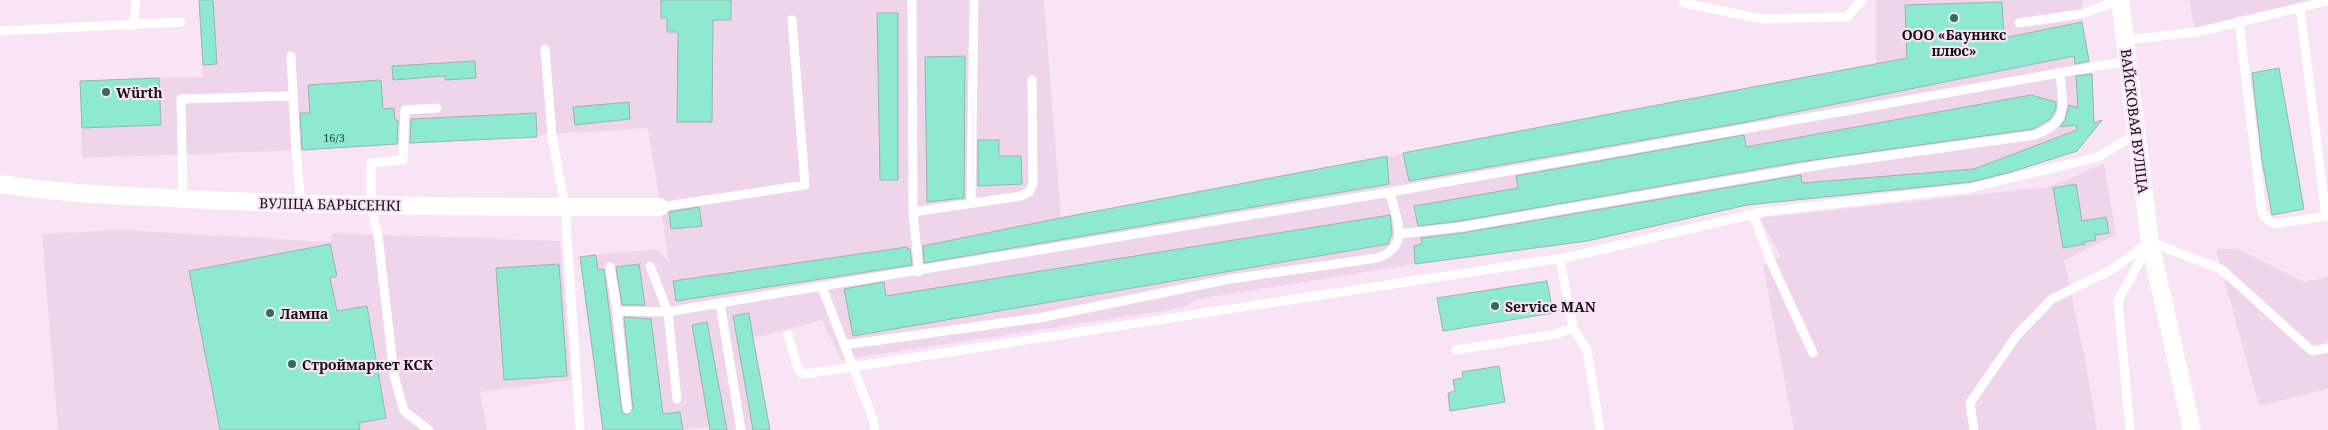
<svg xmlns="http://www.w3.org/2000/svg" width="2328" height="430" font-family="'Noto Serif',serif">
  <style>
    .built { fill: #efd5eb }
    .building { fill: #8de9d0; stroke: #9ab4ac }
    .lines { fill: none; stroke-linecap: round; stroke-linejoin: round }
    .service { stroke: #fff; stroke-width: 9 }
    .minor { stroke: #fff; stroke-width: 18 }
    .poi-dot { fill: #2e6f5f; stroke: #f8e4f5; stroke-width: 2 }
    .labels { text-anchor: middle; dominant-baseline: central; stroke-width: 4.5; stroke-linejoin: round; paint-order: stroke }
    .number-label { font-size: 11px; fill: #344644 }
    .poi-label { font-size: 14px; font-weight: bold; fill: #171016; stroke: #f8e4f5; text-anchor: start }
    .street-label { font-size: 14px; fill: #171016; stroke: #f8e4f5 }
  </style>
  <rect width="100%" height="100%" fill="#f8e4f5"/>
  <path class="built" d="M199,0H1044L1061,218L1876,65V0H2082V22L2092,76L2094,130L2077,151L1973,184L1747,205L1587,241L1415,264L1198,299L1182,308L841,360L822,320L753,338L770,430H710L709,427L678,430H603L580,257L655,249L669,262L648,128L302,150L82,158L80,81L203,77Z
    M2189,0H2317L2195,29Z
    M2104,164L2116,235L2064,260L2085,359L2097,430H1794L1763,265L1781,257L1760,218L2048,187Z
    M121,230L330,242L333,233L560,241L571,380L480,392L487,430H58L42,234Z
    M2216,249H2238L2304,282L2328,277V389L2259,406Z"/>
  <path class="building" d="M199,0H213L217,64L203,65Z
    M661,0H731V20H713L712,122H677L678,32H667V18H661Z
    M2002,2L2004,38L2082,22L2089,61L2075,64L2074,56L1741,123L1409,181L1403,153L1907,58L1905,5Z
    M877,13H898V180H880Z
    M965,56L964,198L927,202L925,57Z
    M475,61L476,78L445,80V76L393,80L392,66Z
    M2279,68L2304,209L2272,215L2262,160L2252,73Z
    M2092,74L2094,123L2102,120L2077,151L2011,172L1970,182L1747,205L1587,241L1415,264L1414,246L1422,244L1421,238L1462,233L1801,175L1802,183L1974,169L2077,130L2076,125L2060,127L2065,120L2069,105L2078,108L2076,76Z
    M159,78L161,125L82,128L80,81Z
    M381,80L383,109L394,108L395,120H398L397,144L302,150L300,113H310L308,85Z
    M2031,95L2056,102V109L2050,119L2033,129L1799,162L1460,221L1418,226L1414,206L1518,188L1516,176L1744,135L1746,147Z
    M629,102L630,119L575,125L573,107Z
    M536,113L537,137L410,143L411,119Z
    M978,140H999V156H1021L1022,184L978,186Z
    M1387,156L1389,184L924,263L923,246L1060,218Z
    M2076,184L2082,221L2106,217L2109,233L2095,235L2096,240L2084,242L2085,244L2063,248L2053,188Z
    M699,207L702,226L671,229L669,212Z
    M1390,215L1392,233L1388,244L853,336L844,289L884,282L886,296Z
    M330,244L337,276L330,278L337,311L367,306L386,418L359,423L360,430H220L189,271Z
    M907,247V249H910L912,265L676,301L673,281Z
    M596,255L598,270L604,269L622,412L628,415L633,408L624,317L651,319L663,414L680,412L683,430H603L580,257Z
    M559,264L567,376L504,380L496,268Z
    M639,264L645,305H622L616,267Z
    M1547,281L1553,313L1443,331L1437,298Z
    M749,313L753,338L770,430H753L733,316Z
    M707,322L727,430H710L692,325Z
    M1499,366L1505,402L1450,411L1448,393L1455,391L1453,380L1463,378L1462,372Z"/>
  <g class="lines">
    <path class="service" d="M912,0L913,212L919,272
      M1684,3L1762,19L1847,17L1862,0
      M2300,7L2326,216
      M2239,21L2262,213L2269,221L2274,224L2328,216
      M2019,23L2082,14L2119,0
      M133,26L136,0
      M0,31L181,22
      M2125,40L2197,32L2328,1
      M545,49L552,135L565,207L580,430
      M291,56L296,150L301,204
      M183,199L181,99L293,96
      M971,203L974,0
      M660,207L805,185L792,20
      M913,212L1021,196L1029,192L1033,184L1032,80
      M1753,214L1771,262L1813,353
      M1399,234L1461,227L1827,164L2035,135C2071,121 2062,105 2060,72
      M2150,242L2221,269L2312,351L2328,348
      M650,266L668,312L677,399
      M610,267L617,311L627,409
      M822,287L874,422L875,430
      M617,311L668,312L720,303
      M1573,328L1587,350L1600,430
      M788,335L798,369L801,373L806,374L1569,257L1762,212L1971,188L2098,157L2136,134
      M844,345L1039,318L1230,279L1377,258C1412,246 1396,220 1390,192
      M1456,350L1556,334L1573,328L1560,259
      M429,430L404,411L394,375L378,235L371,206V163L403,160L405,110L437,108
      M741,430L720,303L1390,192L2127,61
      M1974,430L1970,403L2017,335L2052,299L2113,269L2150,242
      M2130,430L2118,301L2149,244"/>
    <path class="minor" d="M2120,0L2150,242L2192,430
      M0,184C68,195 138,196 207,200C358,207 509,207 660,207"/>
  </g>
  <g class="poi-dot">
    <circle cx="1954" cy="18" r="5"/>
    <circle cx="106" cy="92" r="5"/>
    <circle cx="1495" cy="306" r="5"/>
    <circle cx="270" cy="313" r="5"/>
    <circle cx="292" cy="364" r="5"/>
  </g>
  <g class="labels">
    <g class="number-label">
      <text x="334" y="137">16/3</text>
    </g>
    <g class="poi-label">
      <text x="1954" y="34" text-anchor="middle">ООО «Бауникс<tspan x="1954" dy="16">плюс»</tspan></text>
      <text x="116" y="92">Würth</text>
      <text x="1505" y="306">Service MAN</text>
      <text x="280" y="313">Лампа</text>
      <text x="302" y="364">Строймаркет КСК</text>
    </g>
    <g class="street-label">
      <text transform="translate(2135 121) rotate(83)">ВАЙСКОВАЯ ВУЛІЦА</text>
      <text transform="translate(330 204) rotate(1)">ВУЛІЦА БАРЫСЕНКІ</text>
    </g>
  </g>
</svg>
